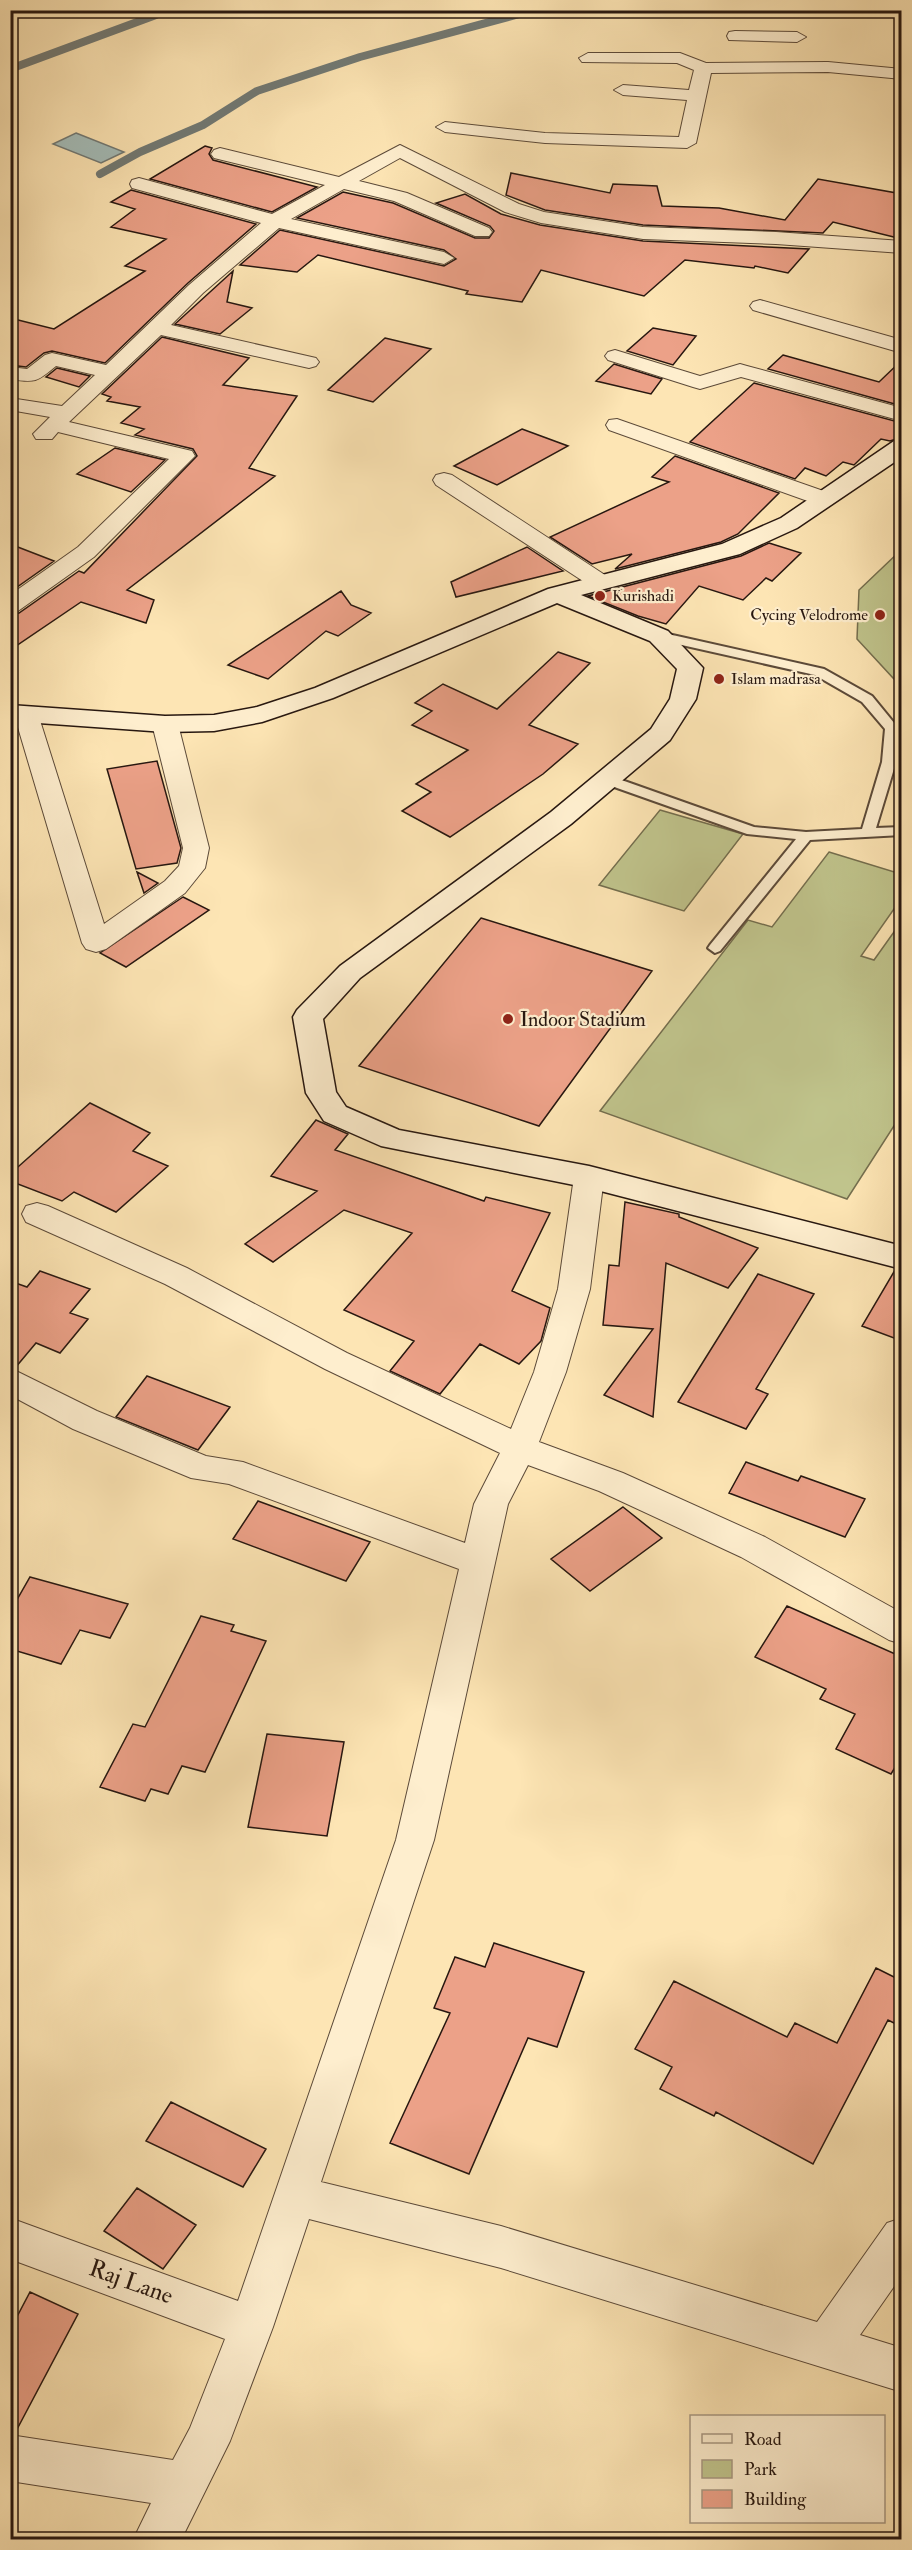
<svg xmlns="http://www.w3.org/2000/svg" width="912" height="2550" font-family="'IM FELL Double Pica',serif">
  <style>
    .green { fill: #c0c48c; stroke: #746e4e; stroke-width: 1.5 }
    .water { fill: #a4bcb8; stroke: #727a75; stroke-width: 1.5 }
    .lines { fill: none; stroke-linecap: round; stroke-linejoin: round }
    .stream { stroke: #727a75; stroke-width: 8 }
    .building { fill: #eca188; stroke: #271710; stroke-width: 1.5 }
    .lane-casing { stroke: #5c4a39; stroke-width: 4 }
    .street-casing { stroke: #5c4a39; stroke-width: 2 }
    .secondary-casing { stroke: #271710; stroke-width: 3 }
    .lane { fill: #feeece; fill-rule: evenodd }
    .street { fill: #feeece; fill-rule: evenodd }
    .secondary { fill: #feeece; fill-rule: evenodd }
    .poi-dot { fill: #8f2418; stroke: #feeece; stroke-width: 2 }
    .labels { text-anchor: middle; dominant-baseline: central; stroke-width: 4.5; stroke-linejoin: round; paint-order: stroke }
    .far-poi-label { font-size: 16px; fill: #271710; stroke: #feeece; text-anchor: start }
    .poi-label { font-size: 20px; fill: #271710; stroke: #feeece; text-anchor: start }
    .near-street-label { font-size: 24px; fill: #271710; stroke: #feeece }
  </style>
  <rect width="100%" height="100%" fill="#fde5b4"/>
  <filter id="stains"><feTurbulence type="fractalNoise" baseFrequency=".00333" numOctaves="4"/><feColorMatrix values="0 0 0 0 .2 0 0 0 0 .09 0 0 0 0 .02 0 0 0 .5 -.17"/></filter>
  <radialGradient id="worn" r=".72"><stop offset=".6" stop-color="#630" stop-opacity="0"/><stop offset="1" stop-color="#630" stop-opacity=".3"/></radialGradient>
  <path class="green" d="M901,550V681L894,679L857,639L859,590Z
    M660,810L743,834L684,911L599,885Z
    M829,852L901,874V899L861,956L874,960L901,922V1115L847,1199L600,1111L748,920L772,927Z"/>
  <path class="water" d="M76,133L124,152L101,163L53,144Z"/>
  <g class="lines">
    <path class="stream" d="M10,69L156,15L159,10
      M100,174L140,152L203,125L257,91L360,57L534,10"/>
  </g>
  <path class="building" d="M205,146L212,148L209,154L213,160L317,187L272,212L150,179Z
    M511,173L610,193L613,184L657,186L662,206L719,208L785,220L818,179L902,194V239L833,222L823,233L643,225L545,210L506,195Z
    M131,190L256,224L188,283L105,363L52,351L44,353L26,367L10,365V318L54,329L145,271L125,266L166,239L111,227L135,209L111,202Z
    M343,192L393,203L475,238H489L494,231L490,226L436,203L465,194L501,214L540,225L643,241L809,249L788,273L755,266L754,268L685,260L644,296L541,270L522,302L466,294L468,291L318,255L297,272L240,265L280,230L444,266L456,259L444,250L297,218Z
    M233,271L227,302L252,308L220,334L175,324Z
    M653,328L696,336L673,365L627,351Z
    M162,337L249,358L223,385L297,396L249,468L275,476L127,590L154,600L146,623L81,602L10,650V615L19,613L79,571L84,573L197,456L193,449L135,435L144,429L121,423L140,407L107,401L111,397L102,394Z
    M385,338L431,349L373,402L328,390Z
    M783,355L879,382L902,360V406L768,369Z
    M614,364L662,379L651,394L596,381Z
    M57,368L90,376L79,387L46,377Z
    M754,383L902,423V437L890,441L881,439L854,465L843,462L826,476L805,468L795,479L690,442Z
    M522,429L568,446L497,485L454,466Z
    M115,448L165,460L131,492L77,474Z
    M675,456L779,493L738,534L721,542L615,569L632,554L592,564L550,537L669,482L652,477Z
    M769,543L801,553L772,581L766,578L743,600L699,586L666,624L638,616L588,596L741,556Z
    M10,544L54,561L10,592Z
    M527,547L563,571L456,597L451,582Z
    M341,591L351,605L371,613L338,636L326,631L268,679L228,665Z
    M558,652L590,663L529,725L578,744L543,774L450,837L402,811L431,792L416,784L468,750L412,725L432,711L415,703L443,684L497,709Z
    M157,761L181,848L177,863L136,869L107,769Z
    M137,872L158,883L144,893Z
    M183,897L209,910L126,967L100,953Z
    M481,918L652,971L539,1126L359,1066Z
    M90,1103L150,1133L133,1151L168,1166L116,1212L74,1192L62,1201L10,1181V1174Z
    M316,1120L348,1134L335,1150L484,1201L486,1197L550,1213L512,1291L550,1308L541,1341L519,1364L480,1344L440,1394L390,1371L414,1341L344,1310L412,1233L344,1210L273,1262L245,1244L317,1191L271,1176Z
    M625,1202L679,1214V1217L758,1248L728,1288L666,1263L653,1417L604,1395L653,1329L603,1325L609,1265L619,1266Z
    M895,1270L902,1271V1341L862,1326Z
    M40,1271L90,1289L70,1313L88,1319L60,1353L36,1343L15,1368L10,1366V1281L27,1287Z
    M758,1274L814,1294L756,1389L768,1394L746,1429L678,1402Z
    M147,1376L230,1407L198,1450L116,1417Z
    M746,1462L798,1481L801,1476L865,1499L845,1537L729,1493Z
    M258,1501L370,1542L346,1581L233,1539Z
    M623,1507L662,1538L590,1591L551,1559Z
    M30,1577L128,1604L110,1638L80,1630L61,1664L10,1649V1612Z
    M787,1606L902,1657V1756L891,1774L836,1749L855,1714L820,1699L826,1689L755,1657Z
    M201,1616L234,1625L231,1631L266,1641L205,1772L182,1766L168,1794L151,1789L145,1801L100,1787L133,1724L145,1727Z
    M267,1734L344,1742L327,1836L248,1827Z
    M494,1943L584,1972L557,2047L528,2038L469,2174L390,2143L450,2013L434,2008L455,1957L485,1967Z
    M876,1968L902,1981V2027L888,2020L813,2164L716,2112L714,2116L660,2089L672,2067L635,2049L674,1981L787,2037L795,2023L837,2043Z
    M171,2102L266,2149L243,2187L146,2141Z
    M137,2188L196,2225L163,2269L104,2231Z
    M30,2292L78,2314L15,2433H10V2330Z"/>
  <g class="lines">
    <defs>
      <path id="lane" d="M659,632L824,669L872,696L899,729L896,762L876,828L902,827V835L810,840L720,951L715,953L708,948L710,945L796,839L747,834L603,783V777H613L754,827L806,832L862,829L882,762L885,729L862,702L815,675L655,639L653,636Z"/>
      <path id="street" d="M10,10H24L10,17Z
        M735,31L797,32L806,37L797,42L729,40L727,36L729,32Z
        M588,53H680L706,63L828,62L902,69V79L828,72L711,73L696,143L687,148L545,143L445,132L436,127L445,122L545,133L679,137L687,100L623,95L614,90L623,85L689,90L694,70L677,63L582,62L579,58Z
        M400,145L519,204L544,212L643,227L776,232L902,241V253L776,244L643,239L541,223L505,212L400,158L359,181L407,193L489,228L492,232L489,236H475L394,201L344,189L291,219L444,252L454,258L444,264L279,228L203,293L171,325L316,358L319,362L316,366L309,368L161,335L69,422L192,451L195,456L94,557L18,611L10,613V595L78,547L169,459L58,432L52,439H36L33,434L50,417L10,410V398L62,406L95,375L56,366C37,382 35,383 10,379V367L27,369L45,355L52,353L106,365L189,285L261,223L132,188L130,184L132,180L139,178L272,214L325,185L214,158L211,154L214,150L220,148L339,177Z
        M760,300L902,340V353L753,310L750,306L753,302Z
        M615,350L700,376L740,364L747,366L902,408V421L741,377L700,389L693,387L608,360L605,356L608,352Z
        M617,419L832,494L835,499L832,504H816L609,430L606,425L609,420Z
        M444,473L452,475L608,577L612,582L608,587H592L436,485L433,480L436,475Z
        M26,707L35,709L38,714L104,924L165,881L179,866L183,848L152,724L156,719L165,716L174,719L178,724L209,848L205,868L185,893L106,949L96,952L86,949L82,943L14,714L17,709Z
        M589,1167L600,1170L604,1177L590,1289L566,1372L539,1442L623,1473L765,1537L902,1613V1644L889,1640L741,1557L599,1491L528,1465L508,1504L434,1840L321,2182L501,2226L817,2322L887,2223L902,2218V2275L860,2335L902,2348V2392L501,2268L309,2219L273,2327L230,2441L181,2540H133L151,2503L10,2481V2435L173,2460L190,2428L225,2339L10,2259V2218L238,2301L396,1840L459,1569L229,1484L191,1478L73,1429L10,1395V1368L97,1411L206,1456L243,1462L465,1543L474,1504L500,1453L325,1369L165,1284L26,1222L22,1214L26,1206L37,1203L48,1206L187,1268L347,1353L511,1429L534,1372L558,1289L574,1177L578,1170Z"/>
      <path id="secondary" d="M902,439V457L797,528L740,554L581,595L668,631L703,668L696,699L670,740L571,824L360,978L323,1019L336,1092L346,1107L399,1130L589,1166L902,1246V1269L589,1188L381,1146L324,1121L306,1093L293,1017L297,1010L340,966L551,812L651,729L670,699L677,669L650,641L557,603L333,698L262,722L214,731L165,732L10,721V705L165,716L214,715L257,707L315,688L548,589L722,544L781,518L894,441Z"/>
    </defs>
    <use href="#lane" class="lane-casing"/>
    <use href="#street" class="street-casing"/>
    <use href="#secondary" class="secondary-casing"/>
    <use href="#lane" class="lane"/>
    <use href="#street" class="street"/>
    <use href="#secondary" class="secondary"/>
  </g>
  <g class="poi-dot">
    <circle cx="600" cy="596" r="6"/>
    <circle cx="880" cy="615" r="6"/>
    <circle cx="719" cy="679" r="6"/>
    <circle cx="508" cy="1019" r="6"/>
  </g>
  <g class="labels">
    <g class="far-poi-label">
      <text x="612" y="596">Kurishadi</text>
      <text x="868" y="615" text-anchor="end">Cycing Velodrome</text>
      <text x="731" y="679">Islam madrasa</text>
    </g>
    <g class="poi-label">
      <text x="520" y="1019">Indoor Stadium</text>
    </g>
    <g class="near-street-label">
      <text transform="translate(131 2282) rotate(20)">Raj Lane</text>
    </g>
  </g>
  <rect width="912" height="2550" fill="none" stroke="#fde5b4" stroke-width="36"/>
  <rect x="12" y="12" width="888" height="2526" fill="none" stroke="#271710" stroke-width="3"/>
  <rect x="18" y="18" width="876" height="2514" fill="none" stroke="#271710" stroke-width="1.5"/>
  <rect x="690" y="2415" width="195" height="108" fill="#feeece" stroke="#a89882" stroke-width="1.5"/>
  <rect x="702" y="2434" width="30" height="9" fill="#feeece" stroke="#a89882" stroke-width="1.5"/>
  <text x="744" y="2445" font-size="18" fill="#271710">Road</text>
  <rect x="702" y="2460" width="30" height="18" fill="#c0c48c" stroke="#a89882" stroke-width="1.5"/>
  <text x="744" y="2475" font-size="18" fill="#271710">Park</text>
  <rect x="702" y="2490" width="30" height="18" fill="#eca188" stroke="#a89882" stroke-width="1.5"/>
  <text x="744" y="2505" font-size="18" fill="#271710">Building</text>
  <rect width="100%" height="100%" filter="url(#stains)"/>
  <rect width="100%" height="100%" fill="url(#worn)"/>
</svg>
